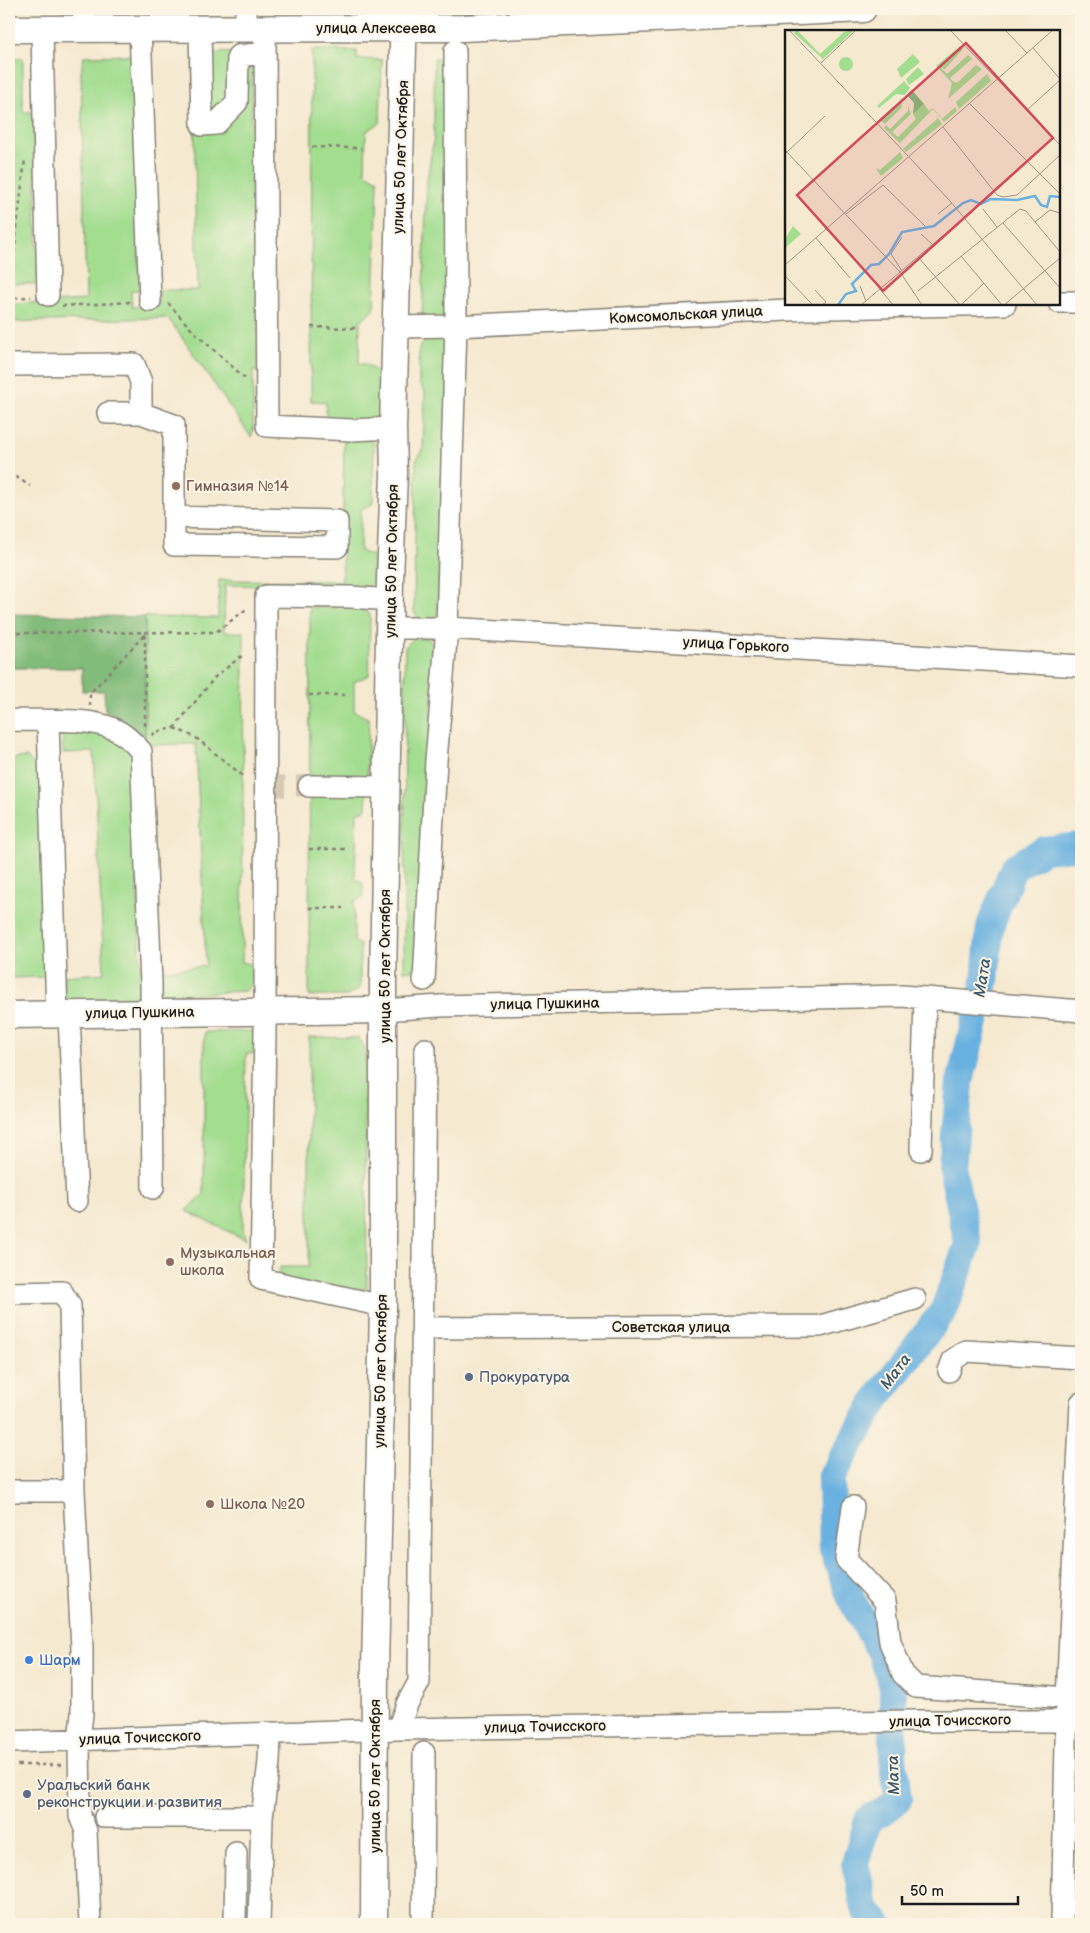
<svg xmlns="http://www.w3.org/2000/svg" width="1090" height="1933" font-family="'Balsamiq Sans',sans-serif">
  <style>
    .green { fill: #a3dd90; stroke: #607c56 }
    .forest { fill: #82bc7a; stroke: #4f6c4b }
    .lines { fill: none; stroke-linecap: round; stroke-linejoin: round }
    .river { stroke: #69b1e0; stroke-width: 28 }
    .minor-tunnel { stroke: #d4cab5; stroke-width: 21; stroke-dasharray: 21 11; stroke-linecap: butt }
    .minor-casing { stroke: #888276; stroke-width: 24 }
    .major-casing { stroke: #888276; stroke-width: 29 }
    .path { stroke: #888276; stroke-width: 2.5; stroke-dasharray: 4 4; stroke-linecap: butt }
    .minor { stroke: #fff; stroke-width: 21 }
    .major { stroke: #fff; stroke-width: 26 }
    .education-dot { fill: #8d6e63; stroke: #fcf5e5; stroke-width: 2 }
    .service-dot { fill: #5c6f8a; stroke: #fcf5e5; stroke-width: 2 }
    .shop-dot { fill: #3f7fe0; stroke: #fcf5e5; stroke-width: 2 }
    .labels { text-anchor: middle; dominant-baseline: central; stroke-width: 4; stroke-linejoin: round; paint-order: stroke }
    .street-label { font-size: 15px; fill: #1c1c1c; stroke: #fcf5e5 }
    .education-label { font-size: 15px; fill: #785e54; stroke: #fcf5e5; text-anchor: start }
    .service-label { font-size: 15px; fill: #4e5e75; stroke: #fcf5e5; text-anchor: start }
    .shop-label { font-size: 15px; fill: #366cbe; stroke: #fcf5e5; text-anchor: start }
    .water-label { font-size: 16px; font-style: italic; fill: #3b586a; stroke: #fcf5e5 }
    .inset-river { fill: none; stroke: #69b1e0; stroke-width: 2.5 }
    .inset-road { fill: none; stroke: #9e9788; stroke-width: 1 }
    .view { fill: #d1495b; fill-opacity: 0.15; stroke: #d1495b; stroke-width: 2.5 }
    .inset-edge { fill: none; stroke: #1c1c1c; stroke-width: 2.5 }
  </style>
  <rect width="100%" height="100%" fill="#fcf5e5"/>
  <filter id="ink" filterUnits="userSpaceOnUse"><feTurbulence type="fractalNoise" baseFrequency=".02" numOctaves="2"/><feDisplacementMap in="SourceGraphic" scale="10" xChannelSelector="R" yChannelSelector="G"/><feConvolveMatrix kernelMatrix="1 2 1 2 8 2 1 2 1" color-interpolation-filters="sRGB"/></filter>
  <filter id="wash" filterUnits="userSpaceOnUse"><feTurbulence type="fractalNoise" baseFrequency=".0096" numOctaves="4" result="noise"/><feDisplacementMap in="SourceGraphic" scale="20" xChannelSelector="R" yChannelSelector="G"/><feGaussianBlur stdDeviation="1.12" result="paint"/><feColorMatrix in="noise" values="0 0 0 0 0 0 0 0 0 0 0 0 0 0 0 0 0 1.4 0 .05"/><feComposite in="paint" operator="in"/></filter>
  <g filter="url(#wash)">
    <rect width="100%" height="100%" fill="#f5e9d0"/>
    <path class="green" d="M427,9H493L481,15L437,16L428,12Z
      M312,50L357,51V59L382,60L380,123L366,132L365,172L378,180L374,310L360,321L359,360V364H366L380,374L379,418L326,424V402L311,401Z
      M251,52L253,58L251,123H260L259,371H253V431L251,437L168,318L9,322V58H23V112H34L38,284H12V304L86,300L81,72L84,56L132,55L140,290L131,291L132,307L159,306V290H198L193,64L205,53Z
      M434,59L452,60L449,319L428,322L422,315L427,181L434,137Z
      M428,338H451L437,620H420L414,612L416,460L423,450L425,392L419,383V348Z
      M344,437H364L374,443L373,504L361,509L360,551L373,556V583L370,591L299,586L225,585L224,632H244L242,962L257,966L255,983L245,991L64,1002L63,976L104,973L94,752L63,753L62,726L106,732L132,752L141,972L206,966L196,744L145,745V617L218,618L219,580L342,581Z
      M310,607L360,608L370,614L369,675L354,682V711L369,719L366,809L357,813L355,878L363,883V898L354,901V941L360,945V989L347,996H309Z
      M414,638H428L435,648L418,969L404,971L405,647Z
      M9,747L10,759L27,757L41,771L49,977L9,978Z
      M265,1031L264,1053L246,1054L243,1229L246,1240L186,1211L204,1194V1043L205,1032Z
      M309,1037L359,1038L365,1048L367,1287L355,1294L278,1278L280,1267H309Z"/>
    <path class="forest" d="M9,614L145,617V745L125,724L105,710L104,691H82V668H9Z"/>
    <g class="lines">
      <path class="river" d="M879,1924L878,1922L866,1912L855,1863L869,1818L883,1812L898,1800L893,1757V1686L881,1652L852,1601L833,1550L831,1478L877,1398L944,1310L968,1244L952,1167L960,1082L985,981L990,926L1014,867L1044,850L1081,846"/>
    </g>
  </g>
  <g filter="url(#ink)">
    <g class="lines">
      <path class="minor-tunnel" d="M264,786H309"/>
      <defs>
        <path id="minor" d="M246,9V28
          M140,28L150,301
          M200,28L202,125L216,124L237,102L238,56L265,53
          M265,28L267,426L352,430L393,428
          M42,29L48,295
          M86,29V9
          M1059,302H1081
          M396,327L456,326L830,308L1005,304
          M9,365L134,364L141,382V413H108
          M141,413L174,425V545L337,547V521L174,517
          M390,628H447L1081,666
          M9,720C39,721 87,717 114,729C125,734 133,742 141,751L151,983L153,1188
          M48,721L57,1014
          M309,786L387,787
          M424,980L436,761L447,628L456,326L455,51
          M384,1010L440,1006L902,996L1081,1011
          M69,1014L77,1201
          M921,1150L925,998
          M9,1293L62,1292L70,1305L74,1491L82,1648V1714L79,1740L80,1816L86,1831L90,1924
          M383,1306L261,1279L265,1031L266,596L351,597L390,600
          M424,1328L820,1326L915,1299
          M949,1371L953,1360L966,1351L1081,1358
          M9,1491H74
          M853,1507L846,1559L885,1601L890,1642L903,1674L916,1687L1067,1698
          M398,1729L407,1704L419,1682L425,1049
          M9,1742L398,1729L911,1721H1081
          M105,1817H262
          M235,1924L236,1853
          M259,1924L262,1817L269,1762L270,1733
          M423,1924L424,1753
          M1062,1924L1067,1698L1081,1403"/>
        <path id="major" d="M9,29L462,28L863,9
          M9,1015L384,1010
          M374,1924L375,1669L383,1306V982L390,580L394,473L393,428L404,9"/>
      </defs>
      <use href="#minor" class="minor-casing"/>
      <use href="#major" class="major-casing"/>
      <path class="path" d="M312,147L361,148
        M9,276L12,271L25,159
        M9,303L12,298L31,297
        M168,303L193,331L248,381
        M62,306L131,302
        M311,327L355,328
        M9,472L30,486
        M9,633L216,632L248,608
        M145,634V730
        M309,695H347
        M90,706V693L144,635
        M174,728L195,737L243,776
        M152,736L155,732L174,728L216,676L243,655
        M309,849H345
        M309,908H343
        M9,1765H63"/>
      <use href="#minor" class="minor"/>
      <use href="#major" class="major"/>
    </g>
  </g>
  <g class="education-dot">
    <circle cx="176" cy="486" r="5"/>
    <circle cx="170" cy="1262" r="5"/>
    <circle cx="210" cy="1504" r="5"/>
  </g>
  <g class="service-dot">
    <circle cx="469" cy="1377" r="5"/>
    <circle cx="27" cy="1794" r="5"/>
  </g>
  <circle class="shop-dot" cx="29" cy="1660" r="5"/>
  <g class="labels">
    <g class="street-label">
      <text x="376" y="28">улица Алексеева</text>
      <text transform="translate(401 157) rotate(-88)">улица 50 лет Октября</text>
      <text transform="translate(686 315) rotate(-3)">Комсомольская улица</text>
      <text transform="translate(392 561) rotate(-89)">улица 50 лет Октября</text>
      <text transform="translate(736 645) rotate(3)">улица Горького</text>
      <text transform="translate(385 966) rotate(-90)">улица 50 лет Октября</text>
      <text transform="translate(545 1004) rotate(-1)">улица Пушкина</text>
      <text transform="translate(140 1013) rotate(-1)">улица Пушкина</text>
      <text x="671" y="1327">Советская улица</text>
      <text transform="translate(381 1371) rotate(-89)">улица 50 лет Октября</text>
      <text transform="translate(950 1721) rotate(-1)">улица Точисского</text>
      <text transform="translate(545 1727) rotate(-1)">улица Точисского</text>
      <text transform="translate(140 1738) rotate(-2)">улица Точисского</text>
      <text transform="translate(375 1776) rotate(-90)">улица 50 лет Октября</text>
    </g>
    <g class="education-label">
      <text x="186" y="486">Гимназия №14</text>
      <text x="180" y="1253">Музыкальная<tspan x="180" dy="17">школа</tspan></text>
      <text x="220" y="1504">Школа №20</text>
    </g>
    <g class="service-label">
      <text x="479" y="1377">Прокуратура</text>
      <text x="37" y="1785">Уральский банк<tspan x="37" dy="17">реконструкции и развития</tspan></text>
    </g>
    <g class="shop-label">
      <text x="39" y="1660">Шарм</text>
    </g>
    <g class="water-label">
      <text transform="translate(983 978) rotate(-81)">Мата</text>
      <text transform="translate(896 1372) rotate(-53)">Мата</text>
      <text transform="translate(894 1775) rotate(-92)">Мата</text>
    </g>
  </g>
  <g transform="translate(785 30)">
    <rect width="275" height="275" fill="#f5e9d0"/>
    <path d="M12,0L35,24L59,2L69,0L38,29L9,3ZM175,16L178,19L160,39L156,38L162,44L183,25L187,29L165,48L167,51L172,53L191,35L197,39L163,69L167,53L151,36ZM128,24L135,32L116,48L112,39ZM54 34a7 7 0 1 1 14 0a7 7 0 1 1-14 0ZM133,37L139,44L124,55L121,49ZM202,44L206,51L174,79L171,72ZM119,51L125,58L120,65L111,64L94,78L92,76ZM115,67L117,77L100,94L96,91L115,72ZM139,74L144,81L148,78L157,89L170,77L172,81L159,92L148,79L115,113L99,98L101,95L105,99L123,81V76L126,84L107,102L113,107L131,89L128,84ZM153,88L157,94L121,122L118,119ZM115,122L118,128L96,146L91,138L95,140ZM8,196L16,204L0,218V209Z" fill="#a3dd90"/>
    <path d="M127,60L139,74L128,84L129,73L122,65Z" fill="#82bc7a"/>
    <path class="inset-river" d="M53,275L61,264L71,261L67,254L86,235L94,234L104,224L117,202L149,196L178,173L186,170L196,174L206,169L232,170L250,166L256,175L262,177L265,166L275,167"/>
    <path class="inset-road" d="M4,0L123,126M165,0L275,115M248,18L275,49M242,23L268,0M36,33L71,0M184,73L275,164M241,81L275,50M158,97L212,165L218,167L232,165L275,125M0,120L115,242L137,275M0,124L40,86M124,127L165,171L252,275M198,179L212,197M61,184L98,155L140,196M153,184L167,173M250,192L265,180L275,183M218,193L275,258M136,204L148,215M117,207L106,224L117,241M31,208L65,248M176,226L217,275M133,227L175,275M0,235L242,23L220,0M0,246L28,275M75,256L81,271M95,259L108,275M30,260L41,272L37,275M133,261L235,179L241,181L275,222M76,275L179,188M176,275L199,253M219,275L275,228"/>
    <path class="view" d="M181,13L268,108L98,261L12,165Z"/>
    <rect width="275" height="275" class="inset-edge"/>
  </g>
  <rect width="1090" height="1933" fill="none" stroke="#fcf5e5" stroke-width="30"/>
  <path d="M902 1896v8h116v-8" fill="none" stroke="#1c1c1c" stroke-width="2.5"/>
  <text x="910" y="1896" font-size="15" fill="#1c1c1c" stroke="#fcf5e5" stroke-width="4" paint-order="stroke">50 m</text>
</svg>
